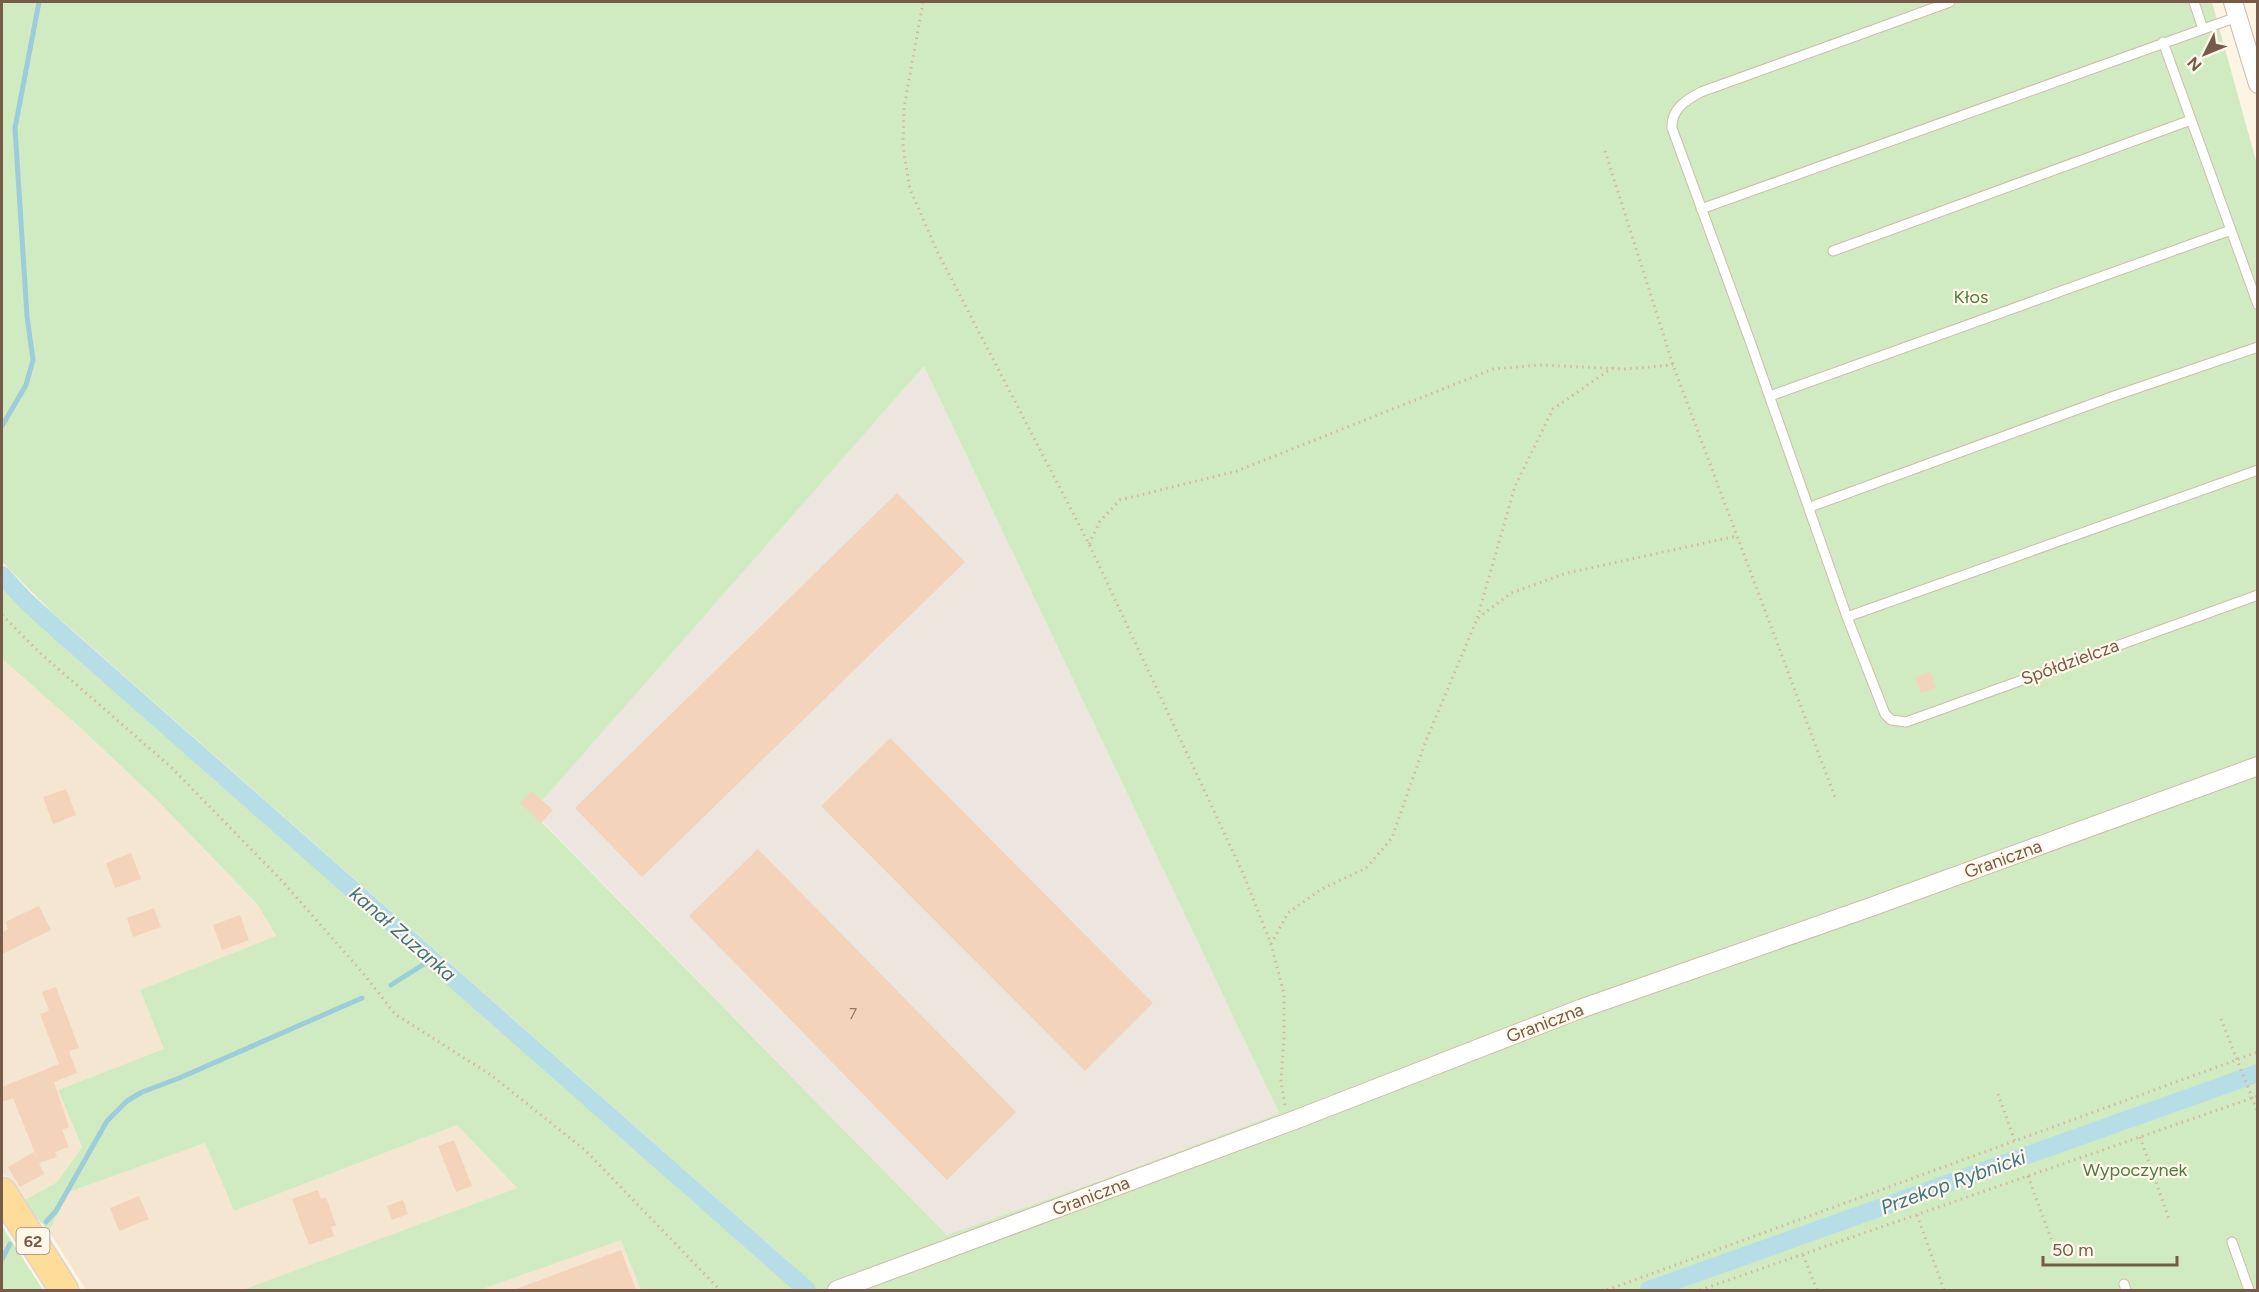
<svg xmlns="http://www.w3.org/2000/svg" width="2259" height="1292" font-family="Figtree,sans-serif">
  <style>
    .residential { fill: #f5e6d2 }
    .industrial { fill: #ece6de }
    .green { fill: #d0ebc1; fill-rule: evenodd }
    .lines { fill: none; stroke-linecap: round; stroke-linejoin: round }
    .stream { stroke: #9dcdd9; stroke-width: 5 }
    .canal { stroke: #b7dee7; stroke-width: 18 }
    .building { fill: #f3d3ba }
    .lane-casing { stroke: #cfbcaa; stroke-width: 11 }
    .street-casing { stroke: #cfbcaa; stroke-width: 20 }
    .primary-casing { stroke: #dbd4cf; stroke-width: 31 }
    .path { stroke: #d8b79d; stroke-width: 3; stroke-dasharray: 1.5 4.5; stroke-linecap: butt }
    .lane { stroke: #fff; stroke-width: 9 }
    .street { stroke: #fff; stroke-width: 18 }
    .primary { stroke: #fedd9a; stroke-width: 28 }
    .labels { text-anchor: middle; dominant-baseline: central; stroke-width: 4.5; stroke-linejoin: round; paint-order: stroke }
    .number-label { font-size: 15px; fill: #957964 }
    .shield { fill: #fff8ea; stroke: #9f8a79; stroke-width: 1.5 }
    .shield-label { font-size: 16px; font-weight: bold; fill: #765b48 }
    .park-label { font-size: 18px; fill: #4f7c40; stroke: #fff8ea }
    .street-label { font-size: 18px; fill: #765b48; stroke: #fff8ea }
    .water-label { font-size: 20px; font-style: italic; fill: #3f7583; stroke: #fff8ea }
  </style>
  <rect width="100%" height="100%" fill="#fdf4e4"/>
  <path class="residential" d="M2,659L74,722L156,799L257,904L276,937L140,990L165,1049L58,1090L82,1147L57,1182L21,1202L2,1172Z
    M457,1125L517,1188L242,1290H86L49,1231L69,1192L205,1143L234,1211Z
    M622,1239L641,1290H480Z"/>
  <path class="industrial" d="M924,366L1279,1113L1105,1179L947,1235L532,811Z"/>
  <path class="green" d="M2,2H2212L2258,168L2257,1290H641L621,1240L480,1290H242L517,1188L457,1125L234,1211L205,1143L69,1192L49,1231L21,1202L57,1182L82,1147L58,1090L164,1049L140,990L276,936L257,904L156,799L74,722L2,659V587L34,617L776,1269L790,1263L53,613L2,562ZM924,366L1279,1113L1105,1179L947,1235L532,812Z
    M2,1226L43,1290H2Z"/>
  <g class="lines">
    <path class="stream" d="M2,426L26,385L33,360L27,316L15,128L39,2
      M391,985L432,959
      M46,1222L56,1211L107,1121L127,1101L142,1092L177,1079L362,998
      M2,1259L10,1244"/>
    <path class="canal" d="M2,575L26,601L59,631L807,1290
      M1649,1290L2258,1073"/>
  </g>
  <path class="building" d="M897,493L965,562L642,877L575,808Z
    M1930,672L1936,688L1921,693L1915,677Z
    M890,738L1153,1003L1085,1071L821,806Z
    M66,789L76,815L53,824L43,797Z
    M531,791L553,810L541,823L520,803Z
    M758,849L1016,1112L947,1180L689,916Z
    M131,853L141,879L115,888L106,863Z
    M39,906L51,930L2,954V933L8,929L5,922Z
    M154,908L161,927L133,937L127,918Z
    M240,915L249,940L222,950L213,925Z
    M56,987L79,1048L69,1051L77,1073L54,1082L69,1127L62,1130L69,1147L55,1152L57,1157L39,1163L44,1174L20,1187L8,1167L34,1152L39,1163L13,1098L2,1102V1087L59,1064L40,1014L49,1011L42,992Z
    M454,1140L472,1186L456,1192L438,1146Z
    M318,1190L321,1199L326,1197L336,1225L331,1227L334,1236L309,1245L292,1199Z
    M139,1196L149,1219L119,1231L110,1208Z
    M403,1200L408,1214L392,1220L387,1206Z
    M621,1250L636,1290H516V1289Z"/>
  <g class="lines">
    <defs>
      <path id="lane" d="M1950,2L1701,92C1686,100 1671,109 1672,128L1750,341L1847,617L1885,714L1891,720L1906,722L2258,595
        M2194,2L2203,29
        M2163,42L2258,305
        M1701,209L2237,17
        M1833,251L2191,120
        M1770,396L2231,230
        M1810,507L2114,396L2258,347
        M1847,617L2258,470
        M2232,1242L2249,1290
        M2124,1284L2126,1290"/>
      <path id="street" d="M2233,2L2258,84
        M837,1290L1292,1121L1580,1009L1868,908L2258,766"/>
      <path id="primary" d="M2,1192L64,1290"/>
    </defs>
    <use href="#lane" class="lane-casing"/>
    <use href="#street" class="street-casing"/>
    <use href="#primary" class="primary-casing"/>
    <path class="path" d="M923,2L904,108L903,147L910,189L937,251L1089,544L1242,871L1271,944L1284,994V1039L1281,1081L1285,1107
      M1605,151L1673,365L1836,800
      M1089,544L1100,521L1120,500L1237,471L1493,369L1540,365L1626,369L1673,365
      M2,615L40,653L171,767L283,882L362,972L395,1014L491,1075L586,1151L720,1290
      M1478,618L1511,593L1567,573L1737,536
      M1271,944L1288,913L1320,890L1366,868L1392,838L1425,743L1477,619L1515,486L1553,409L1612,368
      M2221,1019L2258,1113
      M1998,1094L2015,1141
      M2140,1137L2169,1219
      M2028,1176L2053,1244
      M1917,1215L1944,1290
      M1803,1255L1817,1290
      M1607,1290L2258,1052
      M1700,1290L2258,1096"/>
    <use href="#lane" class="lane"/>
    <use href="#street" class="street"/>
    <use href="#primary" class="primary"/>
  </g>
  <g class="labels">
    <g class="number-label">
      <text x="853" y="1014">7</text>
    </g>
    <rect class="shield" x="16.5" y="1228" width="33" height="26" rx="4.5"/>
    <g class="shield-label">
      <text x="33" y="1241">62</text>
    </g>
    <g class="park-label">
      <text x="1971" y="297">Kłos</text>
      <text x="2135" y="1170">Wypoczynek</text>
    </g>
    <g class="street-label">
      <text transform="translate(2070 662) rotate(-20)">Spółdzielcza</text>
      <text transform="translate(2003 859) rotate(-20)">Graniczna</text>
      <text transform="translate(1545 1023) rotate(-21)">Graniczna</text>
      <text transform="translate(1091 1196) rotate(-21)">Graniczna</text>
    </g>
    <g class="water-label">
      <text transform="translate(403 934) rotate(41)">kanał Zuzanka</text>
      <text transform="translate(1953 1182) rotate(-20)">Przekop Rybnicki</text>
    </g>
  </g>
  <rect width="2259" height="1292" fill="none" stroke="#765b48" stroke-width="6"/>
  <g transform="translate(2205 54) rotate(227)" stroke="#fff8ea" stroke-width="4.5" paint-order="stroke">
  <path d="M0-4.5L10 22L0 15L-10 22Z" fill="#765b48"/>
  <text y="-9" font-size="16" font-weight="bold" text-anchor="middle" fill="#765b48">N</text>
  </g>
  <path d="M2043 1256v9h134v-9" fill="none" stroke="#765b48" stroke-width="3"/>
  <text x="2052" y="1256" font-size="18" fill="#765b48" stroke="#fff8ea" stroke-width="4.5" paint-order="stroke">50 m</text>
</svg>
